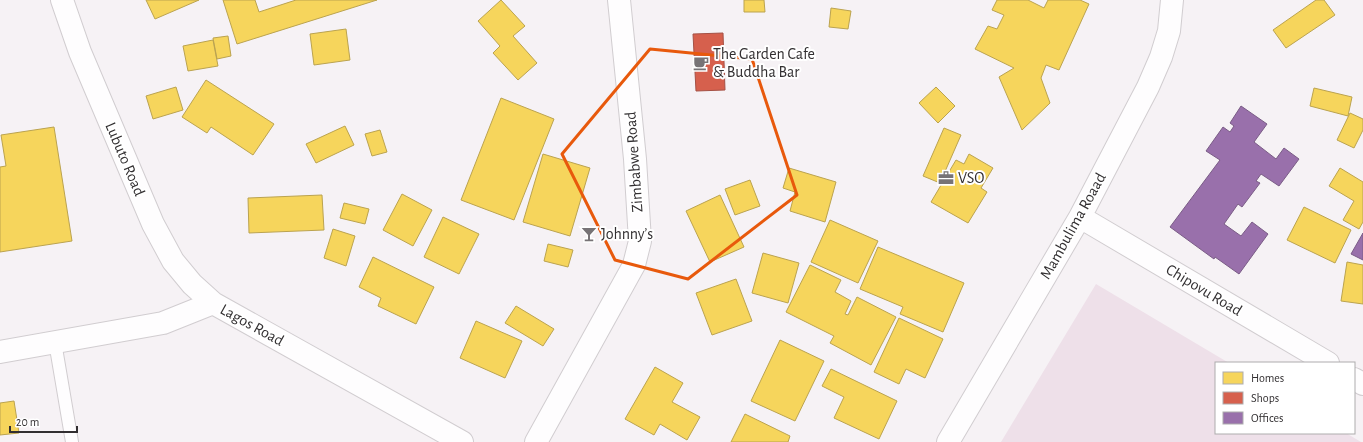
<svg xmlns="http://www.w3.org/2000/svg" width="1363" height="442" font-family="'Alegreya Sans',sans-serif">
  <style>
    .green { fill: #eee0e9 }
    .homes { fill: #f6d55c; stroke: #bba34f }
    .shops { fill: #d6604d; stroke: #a55145 }
    .offices { fill: #9970ab; stroke: #7a5c86 }
    .lines { fill: none; stroke-linecap: round; stroke-linejoin: round }
    .lane-casing { stroke: #d1cdd0; stroke-width: 14 }
    .street-casing { stroke: #d1cdd0; stroke-width: 24 }
    .lane { stroke: #fefdfe; stroke-width: 12 }
    .street { stroke: #fefdfe; stroke-width: 22 }
    .marked { fill: none; stroke: #e8590c; stroke-width: 3; stroke-linejoin: round }
    .labels { text-anchor: middle; dominant-baseline: central; stroke-width: 4; stroke-linejoin: round; paint-order: stroke }
    .poi-label { font-size: 16px; fill: #322f31; stroke: #fff; text-anchor: start }
    .street-label { font-size: 16px; fill: #322f31; stroke: #fff }
  </style>
  <rect width="100%" height="100%" fill="#f6f2f5"/>
  <path class="green" d="M1096,284L1229,363H1216V433H1346L1361,442H1001Z"/>
  <path class="homes" d="M146,0H199L155,19Z
    M223,0H255L259,12L296,0H377L237,44Z
    M501,0L525,26L513,36L537,63L518,80L493,53L500,46L478,21Z
    M744,0H764L765,12H744Z
    M997,0H1028L1044,8L1048,0H1080L1089,4L1059,70L1046,65L1041,78L1050,103L1022,130L999,77L1014,68L975,49L988,26L997,29L1004,15L992,10Z
    M1316,0H1324L1335,15L1286,48L1273,30Z
    M831,8L851,11L848,29L829,27Z
    M346,29L350,60L314,65L310,34Z
    M228,36L231,56L217,59L213,38Z
    M213,40L218,66L188,71L183,46Z
    M206,80L274,124L253,155L211,127L207,133L182,117Z
    M176,87L183,110L153,119L146,96Z
    M936,87L955,106L938,123L919,103Z
    M1314,88L1352,97L1348,116L1310,106Z
    M501,98L554,119L514,220L461,200Z
    M1350,113L1363,119V130L1354,148L1337,140Z
    M345,126L354,145L316,163L306,144Z
    M54,127L72,241L0,252V167L6,166L1,135Z
    M944,128L961,135L940,183L923,176Z
    M380,130L387,152L372,156L365,134Z
    M543,154L590,168L570,236L523,222Z
    M969,154L993,168L981,188L987,192L968,223L931,202L956,160L964,164Z
    M789,168L836,182L825,222L790,211L795,192L783,188Z
    M1340,168L1363,182V222L1359,229L1343,220L1354,201L1329,186Z
    M750,180L760,206L735,215L725,189Z
    M402,194L432,210L413,246L383,230Z
    M322,195L324,230L249,233L248,198Z
    M720,195L744,247L710,262L686,211Z
    M344,203L369,209L365,224L340,218Z
    M1304,207L1351,230L1335,263L1287,240Z
    M443,217L479,234L459,274L424,257Z
    M830,220L878,241L858,283L811,262Z
    M333,229L355,236L346,266L324,258Z
    M548,244L573,250L568,267L544,261Z
    M878,247L964,283L943,332L900,314L903,307L860,289Z
    M763,253L799,263L788,303L752,293Z
    M373,257L434,287L416,324L378,306L381,298L359,287Z
    M1347,262L1363,265V304L1341,301Z
    M810,265L841,280L835,292L851,301L845,314L848,315L857,297L896,317L871,365L830,343L834,336L786,312Z
    M736,279L752,321L712,335L696,293Z
    M516,306L554,329L543,346L505,323Z
    M899,318L943,339L925,378L906,369L899,384L874,372Z
    M476,321L522,341L505,378L460,358Z
    M780,340L824,361L795,421L751,401Z
    M655,367L683,383L672,402L700,417L687,440L660,424L654,435L625,419Z
    M831,369L897,401L879,439L834,418L844,397L822,386Z
    M14,401L19,433L0,435V403Z
    M745,414L790,436L788,442H731Z"/>
  <path class="shops" d="M723,33L725,90L696,91L693,34Z"/>
  <path class="offices" d="M1241,106L1267,124L1254,142L1276,159L1284,148L1299,159L1279,186L1261,174L1256,181L1260,183L1242,207L1238,204L1224,224L1241,236L1252,222L1268,234L1239,274L1215,257L1214,259L1170,227L1220,160L1206,151L1223,127L1230,132L1234,126L1230,123Z
    M1363,233V260L1351,254Z"/>
  <g class="lines">
    <defs>
      <path id="lane" d="M55,342L72,442"/>
      <path id="street" d="M62,0L80,52L153,224L173,261L192,284L213,303
        M1080,217L1328,363
        M0,352L163,323L213,303L462,442
        M1354,379L1363,384
        M536,442L634,265L640,241L635,159L619,0
        M948,442L1080,217L1148,87L1161,57L1169,31L1172,0"/>
    </defs>
    <use href="#lane" class="lane-casing"/>
    <use href="#street" class="street-casing"/>
    <use href="#lane" class="lane"/>
    <use href="#street" class="street"/>
  </g>
  <path class="marked" d="M650,49L752,59L797,195L688,279L615,260L562,154Z"/>
  <defs>
    <symbol id="cafe-bare" viewBox="-9 -9 18 18"><path d="M-5.5-4.5H6V0H3Q3 3.5 0 3.5H-2.5Q-5.5 3.5-5.5 0ZM3-3.2v2h1.7v-2ZM-6 4.5H4V6H-6Z" fill="#777376" stroke="#fff" stroke-width="2.5" paint-order="stroke"/></symbol>
    <symbol id="office-bare" viewBox="-9 -9 18 18"><path d="M-6-3h4V-5.5h4V-3h4V5H-6ZM-1-4.5V-3h2v-1.5ZM-6 0V1H6V0Z" fill="#777376" stroke="#fff" stroke-width="2.5" paint-order="stroke"/></symbol>
    <symbol id="bar-bare" viewBox="-9 -9 18 18"><path d="M-6-5H6L.8 .8V4.5H3.5V6h-7V4.5H-.8V.8Z" fill="#777376" stroke="#fff" stroke-width="2.5" paint-order="stroke"/></symbol>
  </defs>
  <g fill-rule="evenodd">
    <use href="#cafe-bare" x="690" y="52" width="22" height="22"/>
    <use href="#office-bare" x="935" y="167" width="22" height="22"/>
    <use href="#bar-bare" x="578" y="223" width="22" height="22"/>
  </g>
  <g class="labels">
    <g class="poi-label">
      <text x="713" y="54">The Garden Cafe<tspan x="713" dy="18">&amp; Buddha Bar</tspan></text>
      <text x="958" y="178">VSO</text>
      <text x="601" y="234">Johnny’s</text>
    </g>
    <g class="street-label">
      <text transform="translate(125 159) rotate(67)">Lubuto Road</text>
      <text transform="translate(634 162) rotate(-94)">Zimbabwe Road</text>
      <text transform="translate(1073 226) rotate(-61)">Mambulima Roaad</text>
      <text transform="translate(1204 290) rotate(31)">Chipovu Road</text>
      <text transform="translate(252 325) rotate(29)">Lagos Road</text>
    </g>
  </g>
  <rect x="1215" y="362" width="140" height="72" fill="#ffffff" stroke="#adacad"/>
  <rect x="1223" y="372" width="20" height="12" fill="#f6d55c" stroke="#adacad"/>
  <text x="1251" y="382" font-size="12" fill="#322f31">Homes</text>
  <rect x="1223" y="392" width="20" height="12" fill="#d6604d" stroke="#adacad"/>
  <text x="1251" y="402" font-size="12" fill="#322f31">Shops</text>
  <rect x="1223" y="412" width="20" height="12" fill="#9970ab" stroke="#adacad"/>
  <text x="1251" y="422" font-size="12" fill="#322f31">Offices</text>
  <path d="M10 426v6h67v-6" fill="none" stroke="#322f31" stroke-width="2"/>
  <text x="16" y="426" font-size="12" fill="#322f31" stroke="#ffffff" stroke-width="3" paint-order="stroke">20 m</text>
</svg>
